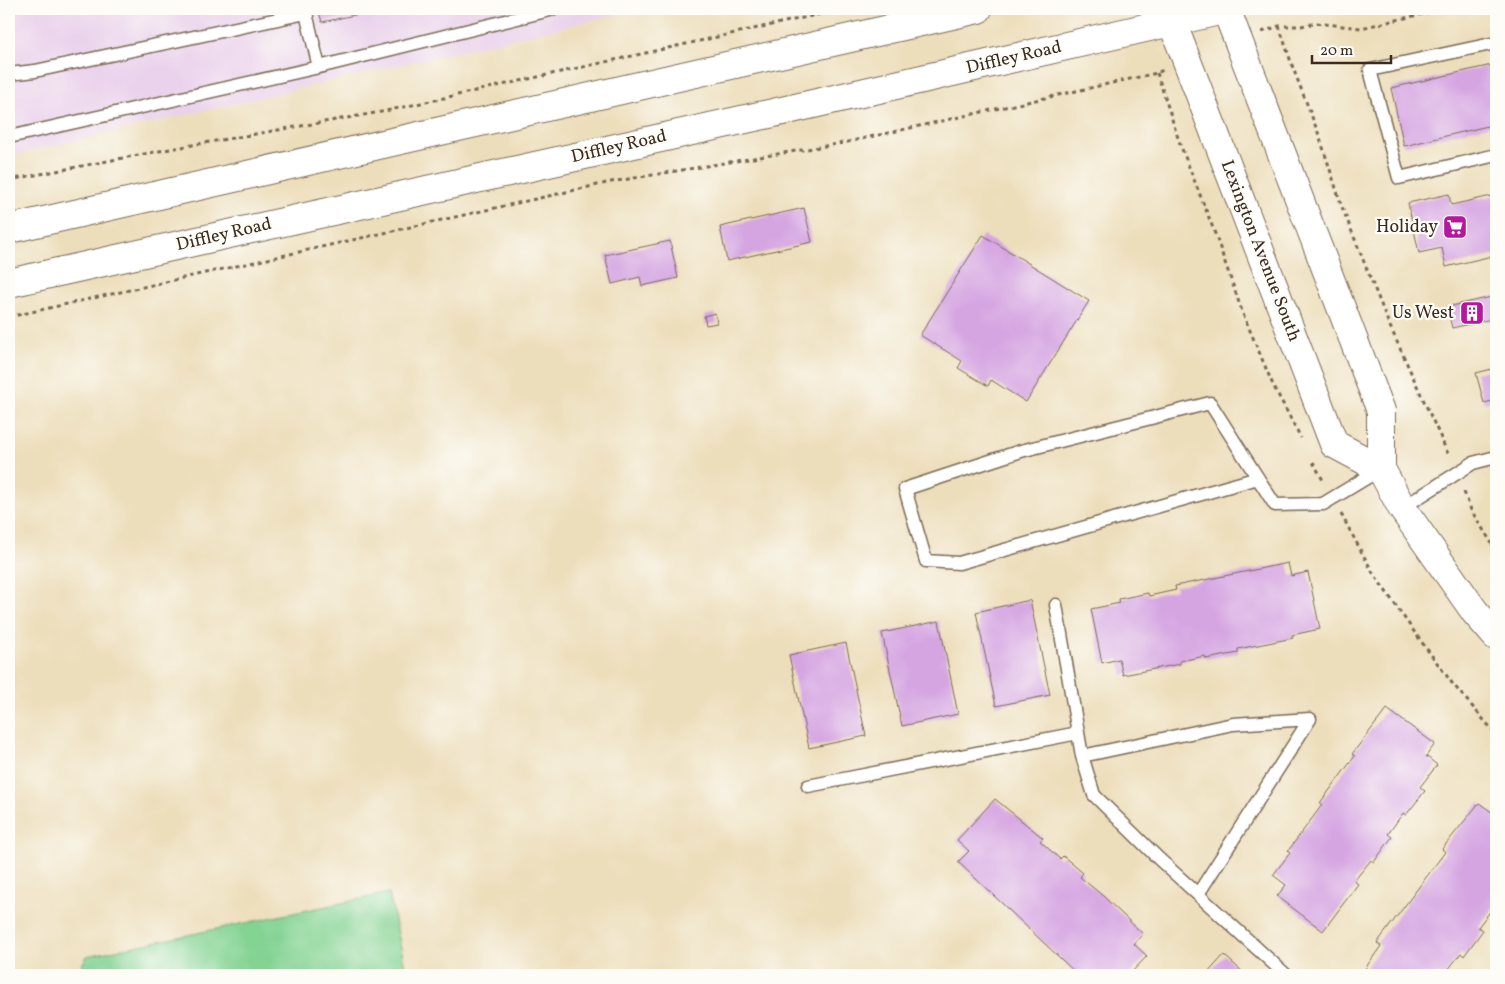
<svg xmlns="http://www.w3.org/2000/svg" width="1505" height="984" font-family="Vollkorn,serif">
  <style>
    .built { fill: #ead1ec }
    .green { fill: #83d393; stroke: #5f7e58 }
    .building { fill: #d5a5e2 }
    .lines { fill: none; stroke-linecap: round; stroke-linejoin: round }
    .lane-casing { stroke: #796955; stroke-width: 15 }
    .secondary-casing { stroke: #796955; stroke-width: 30 }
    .path { stroke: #796955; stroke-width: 3; stroke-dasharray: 4 4; stroke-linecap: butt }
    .lane { stroke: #fff; stroke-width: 12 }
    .secondary { stroke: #fff; stroke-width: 28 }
    .labels { text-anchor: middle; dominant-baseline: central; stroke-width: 4.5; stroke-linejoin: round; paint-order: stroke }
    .street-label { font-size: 18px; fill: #3b2a1e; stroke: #fdfcf7 }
    .poi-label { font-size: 18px; fill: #3b2a1e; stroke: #fdfcf7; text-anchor: end }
  </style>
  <rect width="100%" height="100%" fill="#fdfcf7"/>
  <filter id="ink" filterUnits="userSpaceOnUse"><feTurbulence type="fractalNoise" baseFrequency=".02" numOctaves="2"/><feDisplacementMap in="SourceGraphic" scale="10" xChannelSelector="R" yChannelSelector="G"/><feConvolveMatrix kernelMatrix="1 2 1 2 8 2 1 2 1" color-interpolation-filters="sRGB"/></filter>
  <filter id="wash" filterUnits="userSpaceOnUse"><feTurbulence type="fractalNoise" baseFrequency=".0096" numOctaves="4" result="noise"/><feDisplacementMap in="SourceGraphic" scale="20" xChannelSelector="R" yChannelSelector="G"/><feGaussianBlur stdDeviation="1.12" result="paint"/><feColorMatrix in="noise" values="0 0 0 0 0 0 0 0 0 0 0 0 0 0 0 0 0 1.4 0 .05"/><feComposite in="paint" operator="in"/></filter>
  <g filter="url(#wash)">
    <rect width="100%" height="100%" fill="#eddebb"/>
    <path class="built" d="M9,9H641L9,156Z"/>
    <path class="green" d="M389,893L407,975H76L87,956Z"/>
    <g id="blocks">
      <path class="building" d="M318,9H378V10L322,22Z
        M1496,64V124L1404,146L1391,88Z
        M1449,194L1451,205L1496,195V255L1446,267L1442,248L1419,253L1408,203Z
        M804,208L812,242L727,261L720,227Z
        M983,235L1089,301L1026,402L991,380L988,386L958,368L962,361L920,335Z
        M670,241L678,278L642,286L640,277L612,284L605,255Z
        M1496,296V318L1452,328L1447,307Z
        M715,313L717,323L706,325L704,316Z
        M1496,368V400L1484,403L1476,373Z
        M1288,563L1291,576L1308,572L1320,629L1292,635L1293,638L1238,649V653L1206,659L1205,656L1180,661V664L1123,675L1119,659L1102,663L1091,609L1120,603L1119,599L1148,593L1149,596L1176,590L1175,586Z
        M1030,600L1050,695L996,706L976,612Z
        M939,621L958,714L902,726L882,633Z
        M846,643L866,736L809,748L789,655Z
        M1387,709L1435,744L1426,756L1437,765L1420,787L1425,791L1406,815L1403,813L1388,834L1392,837L1374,862L1371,860L1354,881L1358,884L1323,931L1277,896L1286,885L1273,875L1290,853L1288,851L1322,805L1320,803L1355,756L1352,754Z
        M995,799L1043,838L1040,841L1060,859L1063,856L1083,873L1080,877L1103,896L1143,934L1134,944L1147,956L1129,975H1078L958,862L969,851L957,840Z
        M1479,803L1496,815V904L1478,927L1483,930L1464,956L1461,953L1445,974L1447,975H1371L1364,970L1381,946L1377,943L1445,852L1442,849Z
        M1224,955L1246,975H1206Z"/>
    </g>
  </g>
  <g filter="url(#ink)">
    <use href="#blocks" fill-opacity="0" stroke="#796955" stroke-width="1"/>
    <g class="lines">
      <defs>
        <path id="lane" d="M305,9L319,67
          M1496,43L1370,70L1399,178L1496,155
          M9,74L35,71L306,13
          M9,137L319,67L554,9
          M1258,478L959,563L926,561L905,489L1021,451L1210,403L1275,505L1323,504L1381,469
          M1402,508L1473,463L1496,457
          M1056,605L1082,756L1094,795L1159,859L1286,975
          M1082,756L1233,724L1310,719L1198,894
          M808,786L1078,733"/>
        <path id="secondary" d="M1167,9L1334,444L1381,469
          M1226,9L1381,411V469L1402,508L1475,612L1496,636
          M9,229L978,9
          M9,283L800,107L1228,9"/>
      </defs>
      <use href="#lane" class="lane-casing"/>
      <use href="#secondary" class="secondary-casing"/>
      <path class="path" d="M1279,26L1293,68L1319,135L1342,207L1388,322L1449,456
        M1262,32L1279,26H1301L1316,23L1361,28L1445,9
        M1157,73L1180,144L1213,228L1243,314L1273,385L1301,438
        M9,180L170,149L381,112L843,9
        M9,317L611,182L843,143L1157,73L1163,70
        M1313,462L1324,482
        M1464,492L1471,510L1496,550
        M1341,514L1373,573L1415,633L1452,683L1496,734"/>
      <use href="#lane" class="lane"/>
      <use href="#secondary" class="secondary"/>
    </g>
  </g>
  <defs>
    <symbol id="supermarket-square" viewBox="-11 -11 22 22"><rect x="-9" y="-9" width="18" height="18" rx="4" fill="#b5179e" stroke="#fdfcf7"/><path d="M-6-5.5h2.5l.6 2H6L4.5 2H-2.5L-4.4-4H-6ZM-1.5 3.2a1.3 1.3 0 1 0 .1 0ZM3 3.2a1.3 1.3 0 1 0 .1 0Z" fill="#fff"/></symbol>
    <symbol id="building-square" viewBox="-11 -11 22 22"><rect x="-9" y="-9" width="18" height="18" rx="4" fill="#b5179e" stroke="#fdfcf7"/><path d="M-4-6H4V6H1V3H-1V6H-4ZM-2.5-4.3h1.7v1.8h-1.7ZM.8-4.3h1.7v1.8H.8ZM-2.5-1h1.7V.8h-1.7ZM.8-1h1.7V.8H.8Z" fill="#fff"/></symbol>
  </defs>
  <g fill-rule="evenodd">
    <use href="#supermarket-square" x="1441" y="213" width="28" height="28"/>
    <use href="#building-square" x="1458" y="299" width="28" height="28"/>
  </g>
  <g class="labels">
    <g class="street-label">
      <text transform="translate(1014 58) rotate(-13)">Diffley Road</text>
      <text transform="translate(619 147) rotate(-13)">Diffley Road</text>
      <text transform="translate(224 235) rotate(-13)">Diffley Road</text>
      <text transform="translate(1260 251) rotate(69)">Lexington Avenue South</text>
    </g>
    <g class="poi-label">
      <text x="1438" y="227">Holiday</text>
      <text x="1454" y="313">Us West</text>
    </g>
  </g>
  <rect width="1505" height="984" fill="none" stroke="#fdfcf7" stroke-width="30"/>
  <path d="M1312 55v8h79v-8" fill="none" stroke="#3b2a1e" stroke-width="2.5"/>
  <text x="1320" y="55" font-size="15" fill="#3b2a1e" stroke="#fdfcf7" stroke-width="4" paint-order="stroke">20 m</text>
</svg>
